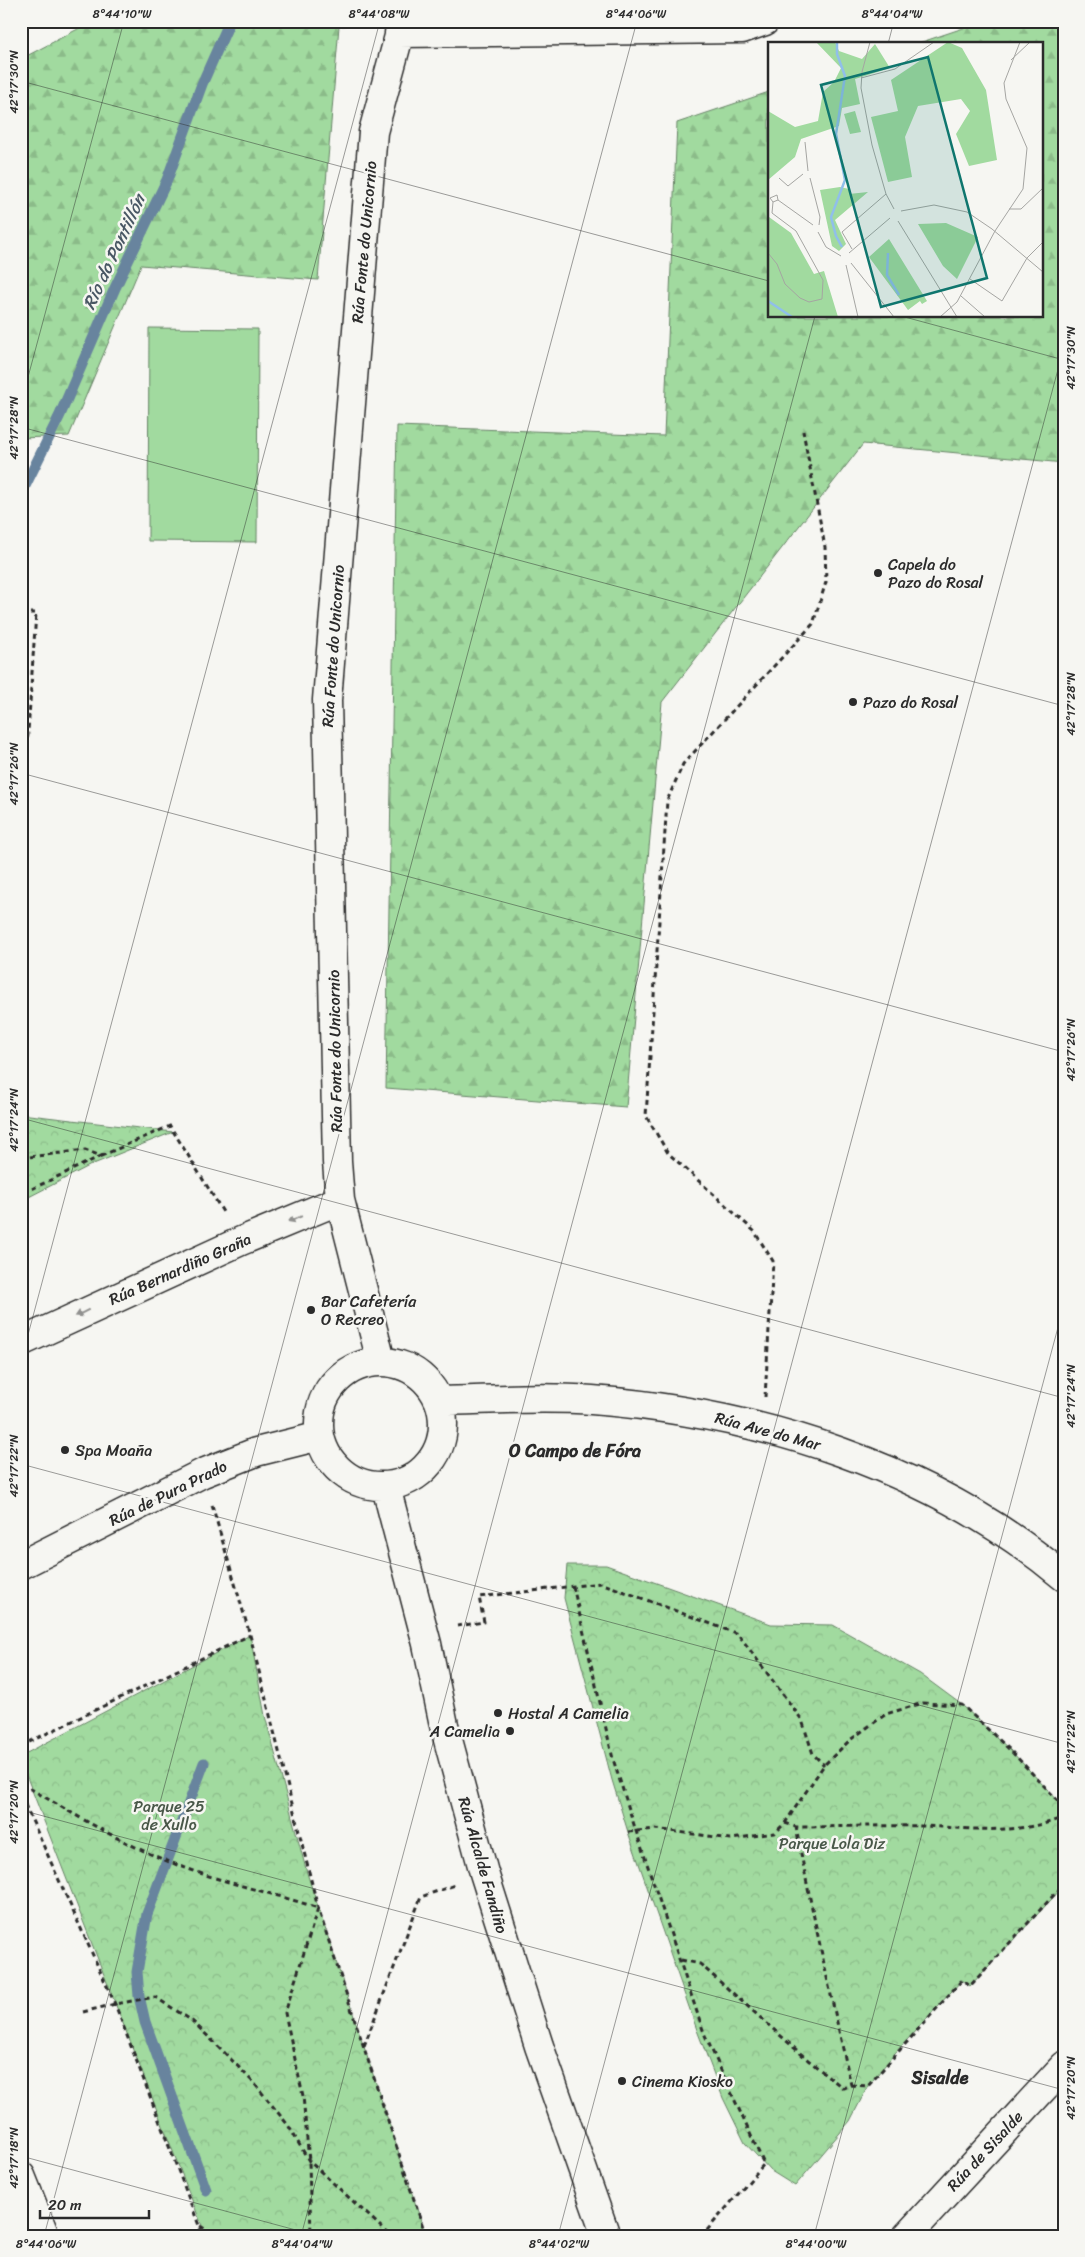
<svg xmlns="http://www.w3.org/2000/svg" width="1085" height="2257" font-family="Sriracha,sans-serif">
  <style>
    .forest { fill: url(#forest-firs); stroke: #668265 }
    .park { fill: url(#park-crowns); stroke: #668265 }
    .garden { fill: #a1da9f; stroke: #668265 }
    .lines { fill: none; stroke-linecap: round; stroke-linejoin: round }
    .stream { stroke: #68849e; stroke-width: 11 }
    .minor-casing { stroke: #2b2b2b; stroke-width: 31 }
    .path { stroke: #2b2b2b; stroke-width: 3; stroke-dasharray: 5 4; stroke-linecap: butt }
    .minor { stroke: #f6f6f2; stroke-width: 28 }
    .oneway { fill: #90908e }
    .ticks { fill: none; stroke: #2b2b2b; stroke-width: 1; stroke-opacity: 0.45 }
    .poi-dot { fill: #2b2b2b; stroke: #f6f6f2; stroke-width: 2 }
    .labels { text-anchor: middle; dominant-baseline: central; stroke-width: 5; stroke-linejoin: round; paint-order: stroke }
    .street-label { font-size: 16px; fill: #2b2b2b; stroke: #f6f6f2 }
    .poi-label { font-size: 16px; fill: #2b2b2b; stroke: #f6f6f2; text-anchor: start }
    .park-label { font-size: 16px; fill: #485748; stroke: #f6f6f2 }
    .water-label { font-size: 18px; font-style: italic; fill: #495764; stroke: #f6f6f2 }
    .neighbourhood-label { font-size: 18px; font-weight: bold; fill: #2b2b2b; stroke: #f6f6f2 }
    .inset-river { fill: none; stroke: #90bfea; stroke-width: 2.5 }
    .inset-road { fill: none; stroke: #a5a5a2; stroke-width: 1 }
    .view { fill: #0f766e; fill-opacity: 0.15; stroke: #0f766e; stroke-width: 2.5 }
    .inset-edge { fill: none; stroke: #2b2b2b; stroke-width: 2.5 }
    .neatline { fill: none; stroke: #2b2b2b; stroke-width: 2 }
    .ticks-label { font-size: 12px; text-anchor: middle; fill: #2b2b2b }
  </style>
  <defs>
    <pattern id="forest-firs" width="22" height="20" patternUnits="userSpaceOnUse" patternTransform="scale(1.25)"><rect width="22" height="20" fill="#a1da9f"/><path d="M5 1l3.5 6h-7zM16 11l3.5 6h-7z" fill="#8bbb89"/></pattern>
    <pattern id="park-crowns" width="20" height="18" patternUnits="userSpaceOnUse" patternTransform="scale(1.25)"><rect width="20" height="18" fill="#a1da9f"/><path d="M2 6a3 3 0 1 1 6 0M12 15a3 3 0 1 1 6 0" fill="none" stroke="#8bbb89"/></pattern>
  </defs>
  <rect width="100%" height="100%" fill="#f6f6f2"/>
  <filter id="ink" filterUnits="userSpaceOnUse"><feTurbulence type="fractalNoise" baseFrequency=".02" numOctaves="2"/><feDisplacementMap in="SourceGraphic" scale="10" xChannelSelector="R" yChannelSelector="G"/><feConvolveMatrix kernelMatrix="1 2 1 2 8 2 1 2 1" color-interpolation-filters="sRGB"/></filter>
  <g filter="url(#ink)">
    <path class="forest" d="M93,21H424L339,26L318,280L141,265L69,436L21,438V59Z
      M984,21H1064V463L863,444L662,702L626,1107L386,1088L397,426L664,436L677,123L769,92V316H1041V44H916Z"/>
    <path class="park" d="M21,1114L173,1132L91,1165L21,1201Z
      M567,1565H606L771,1624L833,1625L920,1674L962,1705L1010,1750L1064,1807V1886L970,1986L962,1980L895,2053L868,2086L850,2121L795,2186L771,2171L745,2143L723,2098L697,2030L628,1832L612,1780L564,1598Z
      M250,1635L265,1716L307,1873L426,2236H206L21,1762V1756Z"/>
    <path class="garden" d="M149,328L258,329L257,542L148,541Z"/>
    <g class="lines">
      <path class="stream" d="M21,494L60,415L115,288L167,180L202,84L230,21
        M204,1763L147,1914L137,1972L139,1996L145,2022L206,2190"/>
      <defs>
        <path id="minor" d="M399,33L742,29L765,21
          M21,1342L241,1241L340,1200
          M381,1361L340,1200L337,1162L327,700L373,132L403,21
          M319 1424a62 62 0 1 1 124 0a62 62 0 1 1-124 0Z
          M440,1401C490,1400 542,1396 592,1400C759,1413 933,1467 1064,1577
          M386,1487L427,1644L444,1725L484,1873L539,2046L606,2236
          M21,1565L203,1473L256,1452L320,1436
          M21,2176L45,2236
          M907,2236L1064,2066"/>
      </defs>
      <use href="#minor" class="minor-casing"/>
      <path class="path" d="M21,613H36L21,836
        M101,1156L170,1126L223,1212
        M21,1158L85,1150L101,1156L21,1194
        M765,1397L773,1261L754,1231L668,1153L646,1116L667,801L683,764L813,624L826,582L825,547L803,431
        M212,1505L250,1635L318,1908L426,2236
        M573,1586L613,1759L636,1831L704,2033L764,2164L702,2236
        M457,1626L484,1622L479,1597L601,1583L738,1634L802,1720L813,1754L824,1765
        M21,1746L250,1635
        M21,1793L31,1789C80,1818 130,1848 183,1867C228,1884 273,1893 318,1908L285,2013L303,2096L309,2161L311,2236
        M21,1796L115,2004L203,2236
        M785,1823L796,1827C839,1827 881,1825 923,1826C971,1828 1018,1836 1064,1817
        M628,1832L655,1829L731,1839L775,1833L785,1823L824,1765L850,1740L886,1714L923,1703L962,1705L1010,1750L1064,1807
        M681,1960L700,1964L808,2060L843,2088L851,2085C832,1999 812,1914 796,1827
        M83,2012L115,2004L155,1997L191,2020L220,2048L254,2083L288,2125L309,2161L391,2236
        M364,2046L421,1897L455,1885
        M851,2085L868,2086L962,1980L970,1986L1064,1884
        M200,2226L217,2236"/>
      <use href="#minor" class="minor"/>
    </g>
    <defs><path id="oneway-solid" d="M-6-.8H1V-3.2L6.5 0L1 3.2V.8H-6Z" transform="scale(1.25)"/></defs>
    <g class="oneway">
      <use href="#oneway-solid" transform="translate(295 1219) rotate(158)"/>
      <use href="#oneway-solid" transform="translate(82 1313) rotate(154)"/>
    </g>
  </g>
  <path class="ticks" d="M888,44L894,21M21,81L769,281M901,316L1064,360M21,403L124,21M21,427L1064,706M21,773L1064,1052M21,1118L1064,1398M21,1361L380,21M21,1464L1064,1744M21,1810L1064,2090M21,2156L318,2236M44,2236L637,21M301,2236L815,316M558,2236L1064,347M814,2236L1064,1305"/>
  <g class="poi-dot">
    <circle cx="878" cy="573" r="5"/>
    <circle cx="853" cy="702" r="5"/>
    <circle cx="311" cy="1310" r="5"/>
    <circle cx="65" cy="1450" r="5"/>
    <circle cx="498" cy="1713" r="5"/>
    <circle cx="510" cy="1731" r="5"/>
    <circle cx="622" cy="2081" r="5"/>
  </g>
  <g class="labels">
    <g class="street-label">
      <text transform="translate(364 242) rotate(-85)">Rúa Fonte do Unicornio</text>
      <text transform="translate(333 646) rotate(-86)">Rúa Fonte do Unicornio</text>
      <text transform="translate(335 1051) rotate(-91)">Rúa Fonte do Unicornio</text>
      <text transform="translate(180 1269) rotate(-24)">Rúa Bernardiño Graña</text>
      <text transform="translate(768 1431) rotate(15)">Rúa Ave do Mar</text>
      <text transform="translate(168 1493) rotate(-26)">Rúa de Pura Prado</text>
      <text transform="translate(483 1865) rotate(74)">Rúa Alcalde Fandiño</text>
      <text transform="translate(985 2151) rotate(-47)">Rúa de Sisalde</text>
    </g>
    <g class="poi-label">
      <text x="888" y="564">Capela do<tspan x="888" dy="18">Pazo do Rosal</tspan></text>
      <text x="863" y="702">Pazo do Rosal</text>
      <text x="321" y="1301">Bar Cafetería<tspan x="321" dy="18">O Recreo</tspan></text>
      <text x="75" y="1450">Spa Moaña</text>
      <text x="508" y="1713">Hostal A Camelia</text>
      <text x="500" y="1731" text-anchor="end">A Camelia</text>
      <text x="632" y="2081">Cinema Kiosko</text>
    </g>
    <g class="park-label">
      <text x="169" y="1806">Parque 25<tspan x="169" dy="18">de Xullo</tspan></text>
      <text x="832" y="1843">Parque Lola Diz</text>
    </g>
    <g class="water-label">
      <text transform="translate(114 252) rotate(-65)">Río do Pontillón</text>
    </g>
    <g class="neighbourhood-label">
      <text x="575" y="1451">O Campo de Fóra</text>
      <text x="940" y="2078">Sisalde</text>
    </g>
  </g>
  <g transform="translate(768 42)">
    <rect width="275" height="275" fill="#f6f6f2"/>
    <path d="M48,0H67L71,9L94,17L107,2L122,26L87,37L92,62L74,66L71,84L33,97L27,115L0,138V69L27,85L50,79L55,50L66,40L73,26ZM180,0L194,6L218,48L229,118L201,124L188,92L202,69L193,57L150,64L137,95L144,135L120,140L103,75L130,69L123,38ZM0,170L1,175L23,191L46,232L56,229L70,275H0Z" fill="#a1da9f"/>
    <path d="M72,145L81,147V152L100,150L67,178L78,202L71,209L64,204L52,148ZM178,181L210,195L189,237L175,224L150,182ZM121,197L159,259L154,262L152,259L140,268L101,215Z" fill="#a1da9f"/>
    <path d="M87,69L93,90L82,92L76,72Z" fill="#a1da9f"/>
    <path class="inset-river" d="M69,0V12L77,34L68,92L77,138L63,175L68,194L74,205M120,211L119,233L131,253M0,259L24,275"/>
    <path class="inset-road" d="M102,0L94,30L93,46L104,103L118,152L126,167M243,18L262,0M93,36L127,27L166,0M37,100L40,129M11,136L20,144L35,132M42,136L52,175L51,183M10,158L5,160L2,156L9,153L10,158L45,183M241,167H253L275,146M133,169L166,163L199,170L224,187L275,230M130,179L189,275M50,190L58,205L73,214M84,207L74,190L118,152M0,211L9,222L17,242L32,256L41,260L54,257L55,238L28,189L4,171L5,160M81,211L122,176M83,221L126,275M78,223L90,275M202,237L234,259L259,216L275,200M193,254L217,275M172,275L189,260L227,189L255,147L259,106L238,57L236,41L252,0"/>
    <path class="view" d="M160,15L219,236L113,265L53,43Z"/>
    <rect width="275" height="275" class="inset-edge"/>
  </g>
  <rect width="1085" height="2257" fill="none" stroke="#f6f6f2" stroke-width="55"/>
  <path d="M40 2210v8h109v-8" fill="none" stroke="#2b2b2b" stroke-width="2.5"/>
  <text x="48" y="2210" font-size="15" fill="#2b2b2b" stroke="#f6f6f2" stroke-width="4" paint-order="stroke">20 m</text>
  <rect x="28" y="28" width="1030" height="2202" class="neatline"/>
  <g class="ticks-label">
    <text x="122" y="18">8°44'10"W</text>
    <text x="379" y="18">8°44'08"W</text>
    <text x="636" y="18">8°44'06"W</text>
    <text x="892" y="18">8°44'04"W</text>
    <text transform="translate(14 82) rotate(-90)" y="4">42°17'30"N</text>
    <text transform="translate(1071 358) rotate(-90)" y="4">42°17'30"N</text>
    <text transform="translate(14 428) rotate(-90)" y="4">42°17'28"N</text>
    <text transform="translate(1071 704) rotate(-90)" y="4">42°17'28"N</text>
    <text transform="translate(14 774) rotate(-90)" y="4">42°17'26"N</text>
    <text transform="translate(1071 1050) rotate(-90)" y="4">42°17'26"N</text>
    <text transform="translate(14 1120) rotate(-90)" y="4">42°17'24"N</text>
    <text transform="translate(1071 1396) rotate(-90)" y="4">42°17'24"N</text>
    <text transform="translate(14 1466) rotate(-90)" y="4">42°17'22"N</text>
    <text transform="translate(1071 1742) rotate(-90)" y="4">42°17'22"N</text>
    <text transform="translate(14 1812) rotate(-90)" y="4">42°17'20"N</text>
    <text transform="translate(1071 2088) rotate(-90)" y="4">42°17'20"N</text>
    <text transform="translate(14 2158) rotate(-90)" y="4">42°17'18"N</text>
    <text x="46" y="2248">8°44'06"W</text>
    <text x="302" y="2248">8°44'04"W</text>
    <text x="559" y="2248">8°44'02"W</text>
    <text x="816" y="2248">8°44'00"W</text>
  </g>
</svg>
